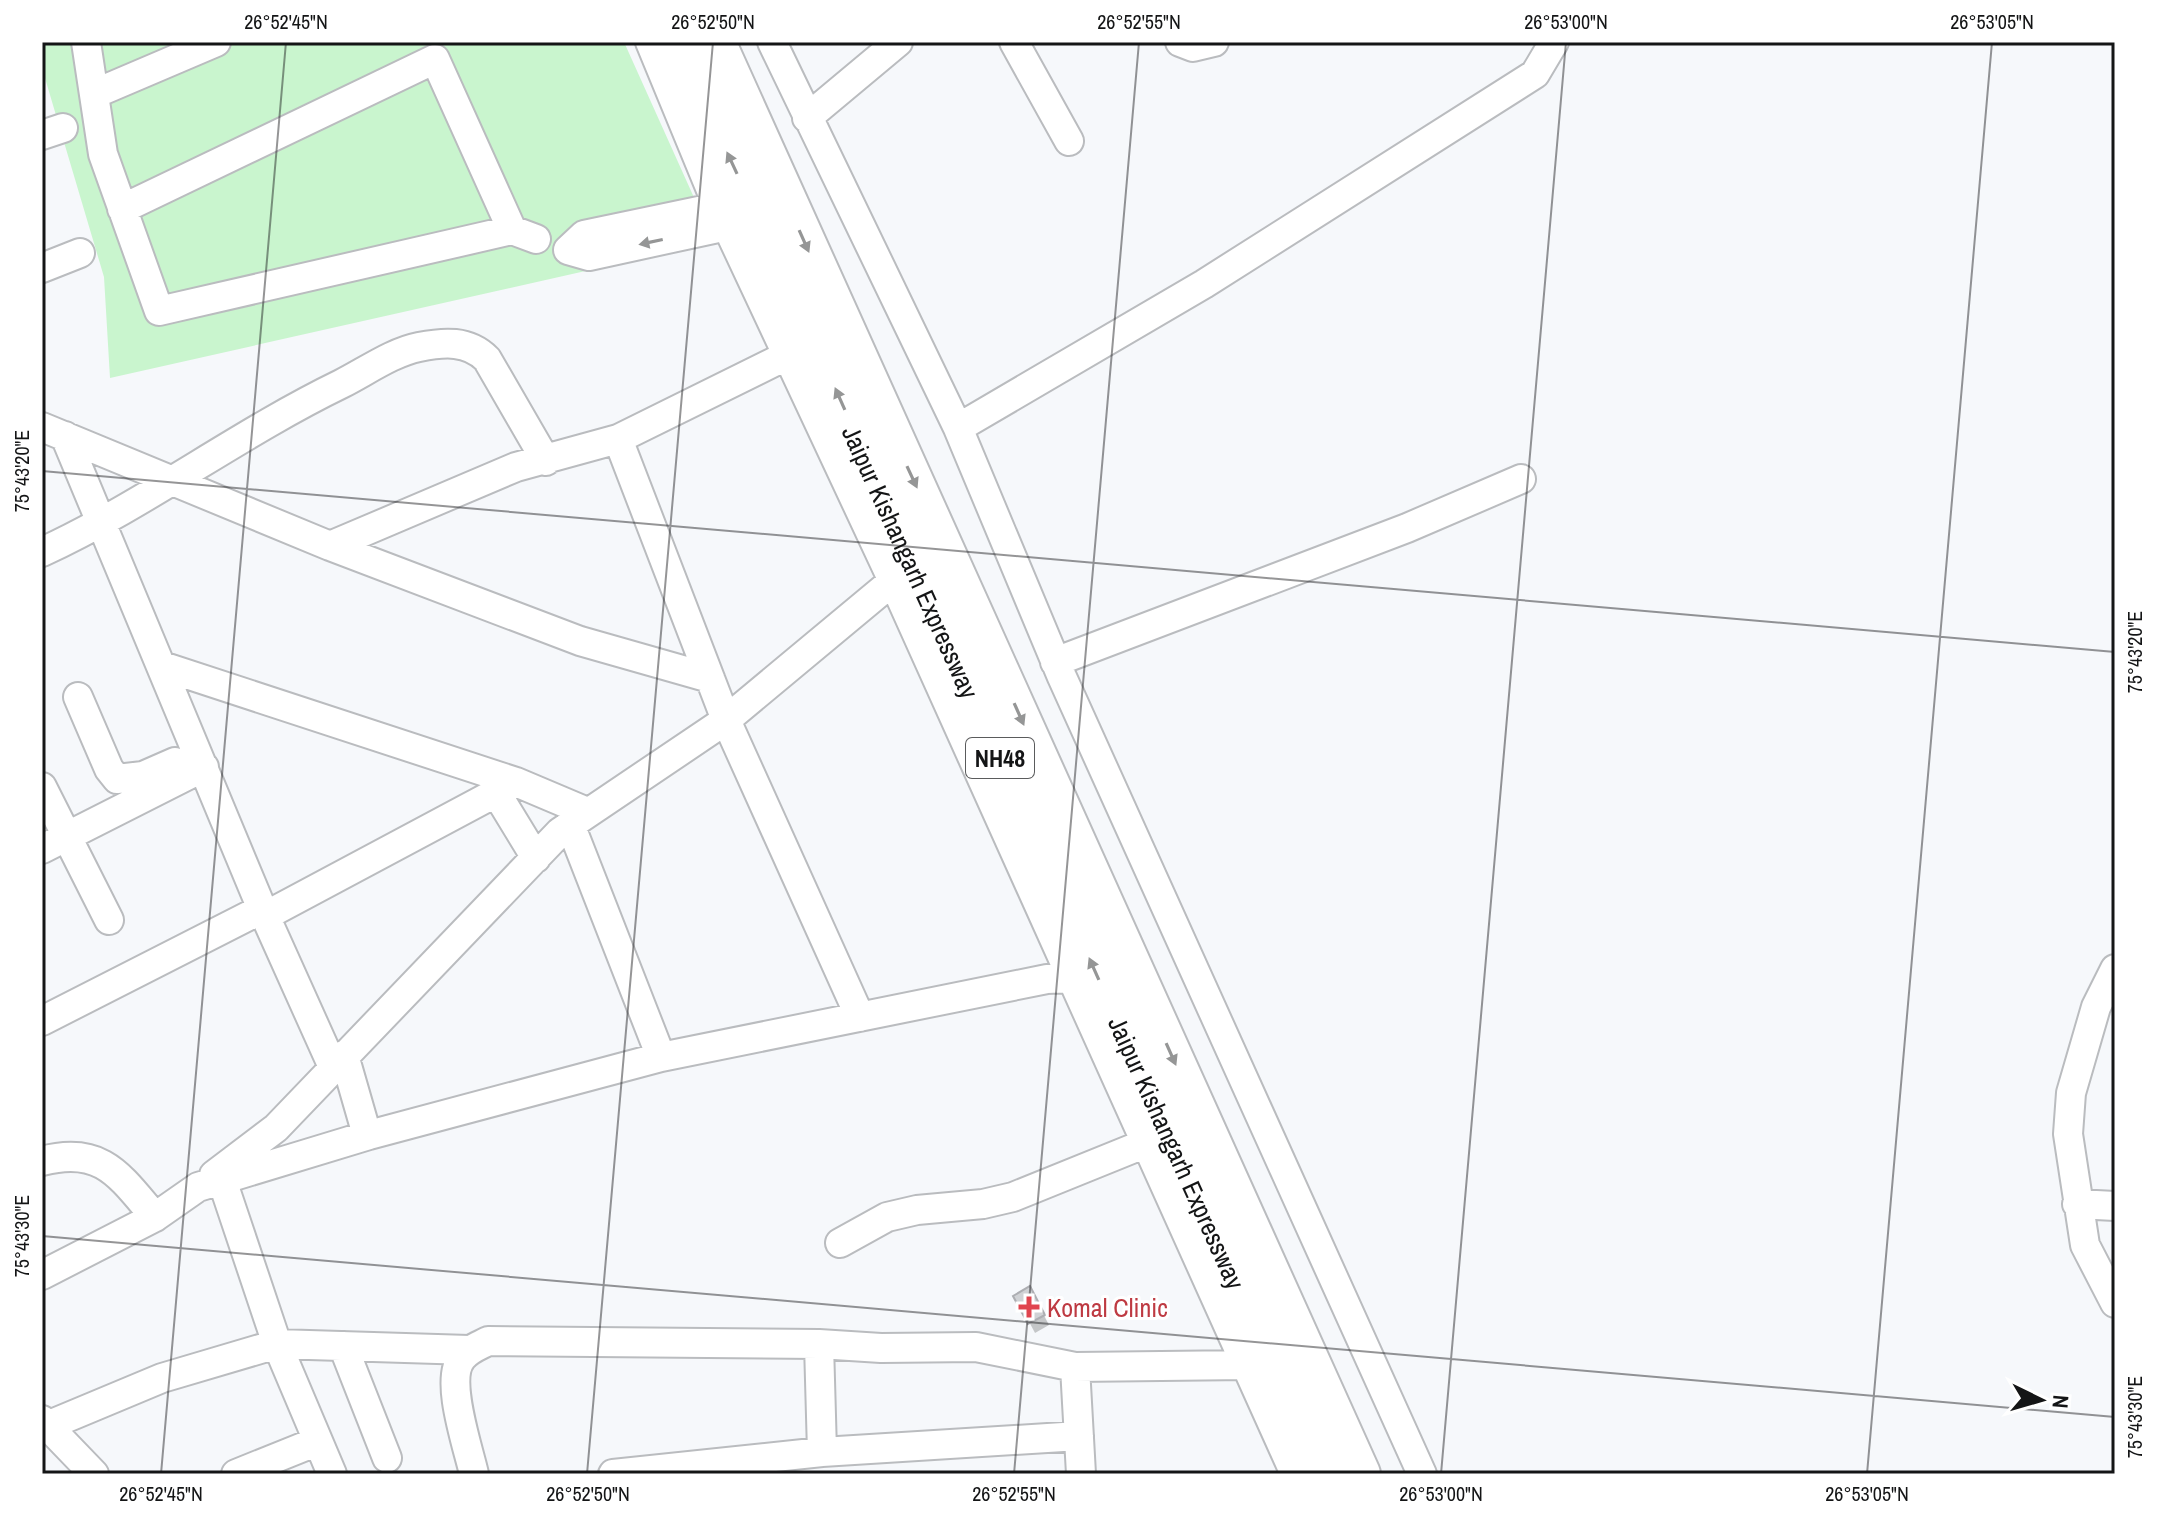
<svg xmlns="http://www.w3.org/2000/svg" width="2157" height="1516" font-family="'Archivo Narrow',sans-serif">
  <style>
    .green { fill: #c9f5ce }
    .shadow { fill: #0003 }
    .building { fill: #d0d2d5; stroke: #adaeb2; stroke-width: 2 }
    .lines { fill: none; stroke-linecap: round; stroke-linejoin: round }
    .minor-casing { stroke: #babcbf; stroke-width: 32 }
    .highway-casing { stroke: #babcbf; stroke-width: 44 }
    .minor { stroke: #fff; stroke-width: 28 }
    .highway { stroke: #fff; stroke-width: 40 }
    .oneway { fill: #959696 }
    .ticks { fill: none; stroke: #141516; stroke-width: 2; stroke-opacity: 0.45 }
    .health-dot { fill: #e0444e; stroke: #fff; stroke-width: 3 }
    .labels { text-anchor: middle; dominant-baseline: central; stroke-width: 6; stroke-linejoin: round; paint-order: stroke }
    .shield { fill: #fff; stroke: #5a5b5c; stroke-width: 2 }
    .shield-label { font-size: 24px; font-weight: bold; fill: #141516 }
    .street-label { font-size: 26px; fill: #141516; stroke: #fff }
    .health-label { font-size: 26px; fill: #be3a42; stroke: #fff; text-anchor: start }
    .neatline { fill: none; stroke: #141516; stroke-width: 3 }
    .ticks-label { font-size: 20px; text-anchor: middle; fill: #141516 }
  </style>
  <rect width="100%" height="100%" fill="#f6f8fb"/>
  <path class="green" d="M42,42H624L714,242L110,378L104,277L42,68Z"/>
  <path class="shadow" d="M1030,1289L1049,1325L1035,1333L1016,1297Z"/>
  <path class="building" d="M1030,1286L1045,1315L1028,1324L1013,1296Z"/>
  <g class="lines">
    <defs>
      <path id="minor" d="M86,42L103,154L159,311L512,230L536,239
        M650,42L718,207L893,581L1295,1474
        M772,42L958,428L1062,677L1422,1474
        M1014,42L1069,141
        M1180,42L1193,47L1214,42
        M94,94L216,42
        M807,118L898,42
        M42,135L63,128
        M718,207L584,235L568,250L589,256L727,226
        M122,209L435,59L512,230
        M42,268L80,253
        M42,427L330,546L580,641L710,678
        M958,428L1204,284L1535,74L1554,42
        M65,436L262,909L333,1067
        M618,439L726,720L860,1017
        M330,546L516,467L618,439L788,355
        M42,552C146,504 238,434 341,384C365,372 393,352 419,347C444,342 468,340 487,359L546,461
        M1055,662L1407,528L1521,479
        M162,666L516,782L587,812
        M78,697L109,769L117,779L143,776L175,762
        M42,787L109,920
        M497,794L536,858
        M570,824L661,1057
        M42,849L204,767
        M265,916L516,782
        M2115,969L2096,1007L2071,1093L2068,1134L2085,1245L2115,1303
        M42,1021L262,909
        M344,1055L367,1135
        M42,1161C102,1145 120,1176 155,1217
        M214,1175L276,1128L560,832L726,720L893,581
        M222,1180L277,1344L332,1474
        M2077,1204L2115,1206
        M840,1243L887,1217L917,1210L983,1204L1013,1197L1144,1144
        M42,1275L155,1217L198,1187L369,1135L661,1057L1047,979L1070,978
        M819,1344L881,1348L976,1347L1075,1367
        M343,1346L387,1458
        M42,1420L94,1474
        M47,1426L162,1378L277,1344L469,1350
        M236,1474L318,1441
        M474,1474C468,1447 444,1379 462,1358C469,1349 479,1346 488,1341L819,1344L822,1452
        M613,1474L822,1452L1079,1436
        M1081,1474L1075,1367L1247,1365"/>
      <g id="highway">
        <path id="s1" d="M677,42L1322,1474"/>
        <path d="M715,42L1360,1474"/>
      </g>
    </defs>
    <use href="#minor" class="minor-casing"/>
    <use href="#highway" class="highway-casing"/>
    <use href="#minor" class="minor"/>
    <use href="#highway" class="highway"/>
  </g>
  <defs><path id="oneway-solid" d="M-6-.8H1V-3.2L6.5 0L1 3.2V.8H-6Z" transform="scale(2)"/></defs>
  <g class="oneway">
    <use href="#oneway-solid" transform="translate(732 163) rotate(-115)"/>
    <use href="#oneway-solid" transform="translate(804 241) rotate(66)"/>
    <use href="#oneway-solid" transform="translate(651 242) rotate(168)"/>
    <use href="#oneway-solid" transform="translate(840 399) rotate(-114)"/>
    <use href="#oneway-solid" transform="translate(912 477) rotate(65)"/>
    <use href="#oneway-solid" transform="translate(1019 714) rotate(66)"/>
    <use href="#oneway-solid" transform="translate(1094 969) rotate(-114)"/>
    <use href="#oneway-solid" transform="translate(1171 1054) rotate(66)"/>
  </g>
  <path class="ticks" d="M42,471L2115,652M42,1236L2115,1417M161,1474L286,42M587,1474L713,42M1014,1474L1139,42M1441,1474L1566,42M1867,1474L1992,42"/>
  <path class="health-dot" d="M1025 1295h8v8h8v8h-8v8h-8v-8h-8v-8h8z"/>
  <g class="labels">
    <rect class="shield" x="966" y="738" width="68" height="40" rx="6"/>
    <g class="shield-label">
      <text x="1000" y="758">NH48</text>
    </g>
    <g class="street-label">
      <text stroke="none"><textPath href="#s1" startOffset="570">Jaipur Kishangarh Expressway</textPath></text>
      <text stroke="none"><textPath href="#s1" startOffset="1218">Jaipur Kishangarh Expressway</textPath></text>
    </g>
    <g class="health-label">
      <text x="1047" y="1307">Komal Clinic</text>
    </g>
  </g>
  <rect width="2157" height="1516" fill="none" stroke="#ffffff" stroke-width="88"/>
  <g transform="translate(2041 1400) rotate(95)" stroke="#ffffff" stroke-width="6" paint-order="stroke">
  <path d="M0-6L14 30L0 20L-14 30Z" fill="#141516"/>
  <text y="-12" font-size="22" font-weight="bold" text-anchor="middle" fill="#141516">N</text>
  </g>
  <rect x="44" y="44" width="2069" height="1428" class="neatline"/>
  <g class="ticks-label">
    <text x="286" y="29">26°52'45"N</text>
    <text x="713" y="29">26°52'50"N</text>
    <text x="1139" y="29">26°52'55"N</text>
    <text x="1566" y="29">26°53'00"N</text>
    <text x="1992" y="29">26°53'05"N</text>
    <text transform="translate(22 471) rotate(-90)" y="7">75°43'20"E</text>
    <text transform="translate(2135 652) rotate(-90)" y="7">75°43'20"E</text>
    <text transform="translate(22 1236) rotate(-90)" y="7">75°43'30"E</text>
    <text transform="translate(2135 1417) rotate(-90)" y="7">75°43'30"E</text>
    <text x="161" y="1501">26°52'45"N</text>
    <text x="588" y="1501">26°52'50"N</text>
    <text x="1014" y="1501">26°52'55"N</text>
    <text x="1441" y="1501">26°53'00"N</text>
    <text x="1867" y="1501">26°53'05"N</text>
  </g>
</svg>
